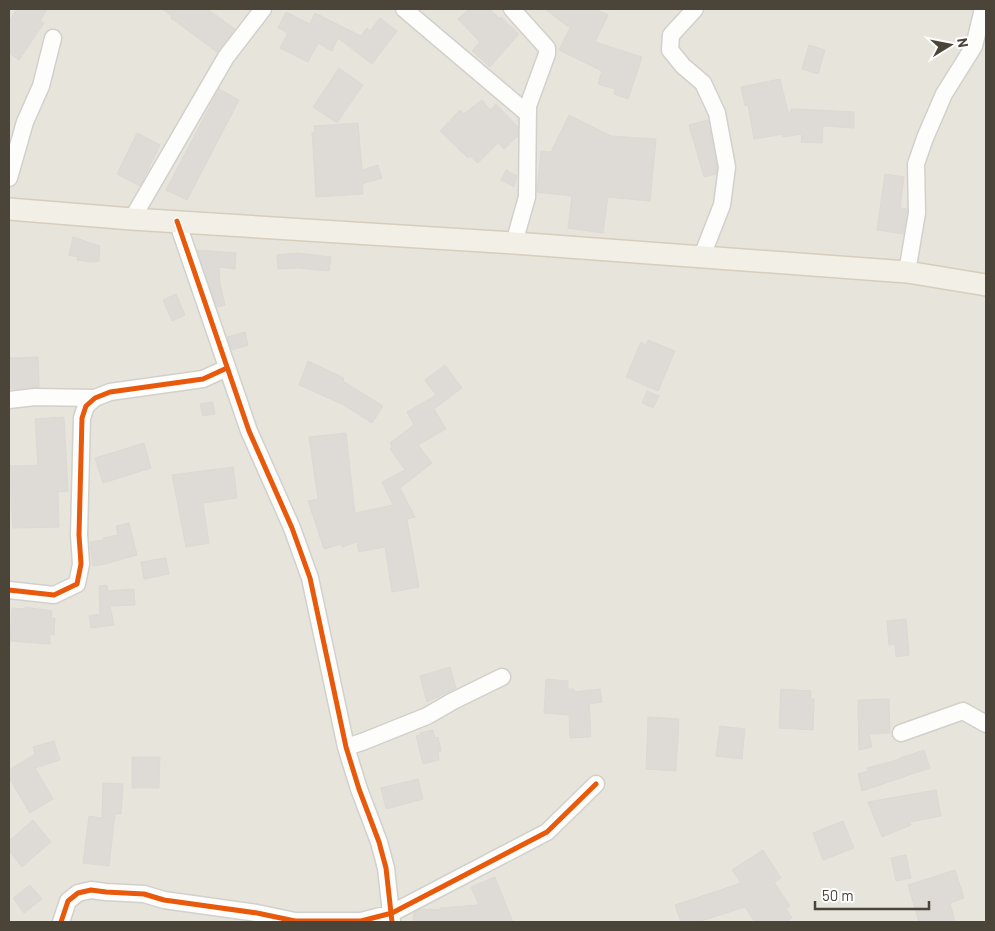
<svg xmlns="http://www.w3.org/2000/svg" width="995" height="931" font-family="Barlow,sans-serif">
  <style>
    .residential { fill: #e7e4dc }
    .building { fill: #dedbd6; stroke: #dcd9d4 }
    .lines { fill: none; stroke-linecap: round; stroke-linejoin: round }
    .minor-casing { stroke: #d2d0cb; stroke-width: 19 }
    .major-casing { stroke: #d6cebb; stroke-width: 24 }
    .minor { stroke: #fdfdfc; stroke-width: 16 }
    .major { stroke: #f2efe6; stroke-width: 21 }
    .cycleway-casing { stroke: #fff; stroke-width: 8 }
    .cycleway { stroke: #e8590c; stroke-width: 5 }
  </style>
  <rect width="100%" height="100%" fill="#f4f2ee"/>
  <path class="residential" d="M9,9H986V922H9Z"/>
  <path class="building" d="M17,9H47L40,21L44,23L19,60L9,53V21Z
    M162,9H207L235,29L217,52L171,18L172,16Z
    M469,9H490L500,19L501,17L519,34L490,67L472,51L480,42L458,19Z
    M545,9H595L608,15L595,42L642,57L628,99L614,94L615,89L598,84L602,71L559,50L570,28Z
    M286,12L310,24L315,13L361,36L367,28L370,31L380,18L397,31L372,64L338,38L332,51L318,43L308,62L280,48L288,33L278,28Z
    M809,45L825,50L818,74L802,69Z
    M339,68L363,85L337,123L313,107Z
    M780,79L789,116L791,109H796L854,112V128L823,126L822,143L801,142L802,134L783,137L784,134L754,139L748,105L745,106L741,87Z
    M219,89L239,100L187,200L166,190Z
    M482,100L490,110L496,104L518,127V136L504,149L498,143L478,163L470,156L468,158L440,131L460,110L464,114Z
    M569,115L611,136L656,139L650,201L608,197L603,233L568,228L572,196L537,192L541,151L551,152Z
    M708,120L717,167L716,174L704,177L689,125Z
    M358,123L362,170L378,165L382,178L362,184L363,194L316,197L312,132H315L314,126Z
    M137,133L160,145L140,186L117,174Z
    M506,170L517,176L514,187L501,180Z
    M885,174L904,177L900,208L907,209L903,234L877,230Z
    M73,237L100,246L99,261L91,262L77,260L78,257L69,255Z
    M197,250L236,253L235,269L219,267L220,284L225,305L217,307Z
    M298,253L331,257L329,271L298,268L278,269L277,255Z
    M176,294L185,315L172,321L163,300Z
    M245,332L248,345L232,350L227,337Z
    M648,340L675,351L658,391L626,377L641,342L646,345Z
    M38,357L39,387L9,389V358Z
    M308,361L344,378L343,381L383,406L372,423L342,404L299,385Z
    M445,365L462,388L434,409L446,429L418,445L432,463L400,488L415,517L407,519L419,587L392,592L385,547L359,552L357,542L342,547L341,544L324,549L308,501L318,499L309,437L346,433L355,513L393,505L382,482L405,470L390,449L392,447L390,443L414,425L407,412L436,395L425,380Z
    M647,391L659,396L653,408L642,403Z
    M213,402L215,414L203,416L200,404Z
    M64,417L68,491L58,492L59,527L13,528L9,466L38,465L35,419Z
    M144,443L151,468L103,483L95,458Z
    M233,467L237,498L203,503L209,543L186,547L172,475Z
    M129,523L137,555L105,564L93,566L90,542L104,540L103,538L118,535L116,526Z
    M166,558L169,574L144,579L141,562Z
    M107,585L108,591L134,589L135,605L110,606L114,625L91,628L89,616L100,614L99,586Z
    M25,607L52,611L51,618H55L54,635L50,634V644L10,641L12,608L25,609Z
    M906,619L909,655L896,657L895,644L889,645L887,621Z
    M450,667L456,688L427,702L420,676Z
    M546,679L568,681V689H574V692L600,689L602,702L589,704L591,737L570,738L569,715L544,713Z
    M781,689L811,691V699H814L813,730L779,728Z
    M889,699L890,733L869,734L872,747L859,750L858,700Z
    M648,717L679,719L676,771L646,769Z
    M720,726L745,729L742,759L716,756Z
    M433,730L435,738L438,737L441,751L438,752L439,760L423,764L416,736L421,735L420,733Z
    M54,741L60,760L35,768L53,799L30,813L9,778V770L35,754L33,747Z
    M924,750L930,768L862,791L858,774L868,771L867,768L900,759V758Z
    M132,757H160L159,788H132Z
    M418,779L423,799L386,809L381,788Z
    M103,783L123,784L121,814H115L109,866L83,863L89,816L102,818Z
    M936,790L941,816L910,822L911,825L882,837L868,802Z
    M33,820L51,842L22,867L9,851V841Z
    M843,821L854,848L823,860L813,833Z
    M763,850L781,878L774,882L790,906L786,909L792,918L785,922H755L745,907L698,922H681L675,905L741,883L732,870Z
    M906,855L911,878L896,881L891,858Z
    M955,870L964,898L950,903L955,922H919L908,885Z
    M495,877L513,922H413L414,913L420,909L440,910V908L479,905L471,887Z
    M30,885L42,899L24,913L13,898Z"/>
  <g class="lines">
    <defs>
      <path id="minor" d="M404,9L528,114
        M512,9L547,48V54L528,106L527,197L514,243
        M695,9L671,35L670,50L683,66L703,83L717,113L727,167L722,205L702,256
        M9,178L25,122L41,86L53,38
        M132,219L226,57L263,9
        M177,221L249,431L292,528L310,578L346,747L359,789L379,842L386,868L392,922
        M907,272L917,213L916,164L925,138L944,94L974,46L983,9
        M9,400L35,397L95,398
        M9,590L54,595L77,584L81,564L79,535L82,418L86,406L95,398L110,392L203,379L227,368
        M901,733L963,711L986,724
        M346,747L362,742L427,716L453,701L502,677
        M61,922L68,901L78,893L91,890L106,892L144,894L164,900L257,913L295,921H361L392,913L547,832L596,784"/>
      <path id="major" d="M9,209L132,219L514,243L907,272L986,285"/>
    </defs>
    <use href="#minor" class="minor-casing"/>
    <use href="#major" class="major-casing"/>
    <use href="#minor" class="minor"/>
    <use href="#major" class="major"/>
    <defs>
      <path id="cycleway" d="M177,221L249,431L292,528L310,578L346,747L359,789L379,842L386,868L392,922
        M9,590L54,595L77,584L81,564L79,535L82,418L86,406L95,398L110,392L203,379L227,368
        M61,922L68,901L78,893L91,890L106,892L144,894L164,900L257,913L295,921H361L392,913L547,832L596,784"/>
    </defs>
    <use href="#cycleway" class="cycleway-casing"/>
    <use href="#cycleway" class="cycleway"/>
  </g>
  <rect width="995" height="931" fill="none" stroke="#4b4439" stroke-width="20"/>
  <g transform="translate(950 45) rotate(80)" stroke="#ffffff" stroke-width="4" paint-order="stroke">
  <path d="M0-4L9 19L0 12L-9 19Z" fill="#4b4439"/>
  <text y="-8" font-size="14" font-weight="bold" text-anchor="middle" fill="#4b4439">N</text>
  </g>
  <path d="M815 901v8h114v-8" fill="none" stroke="#4b4439" stroke-width="2.5"/>
  <text x="822" y="901" font-size="15" fill="#4b4439" stroke="#ffffff" stroke-width="4" paint-order="stroke">50 m</text>
</svg>
